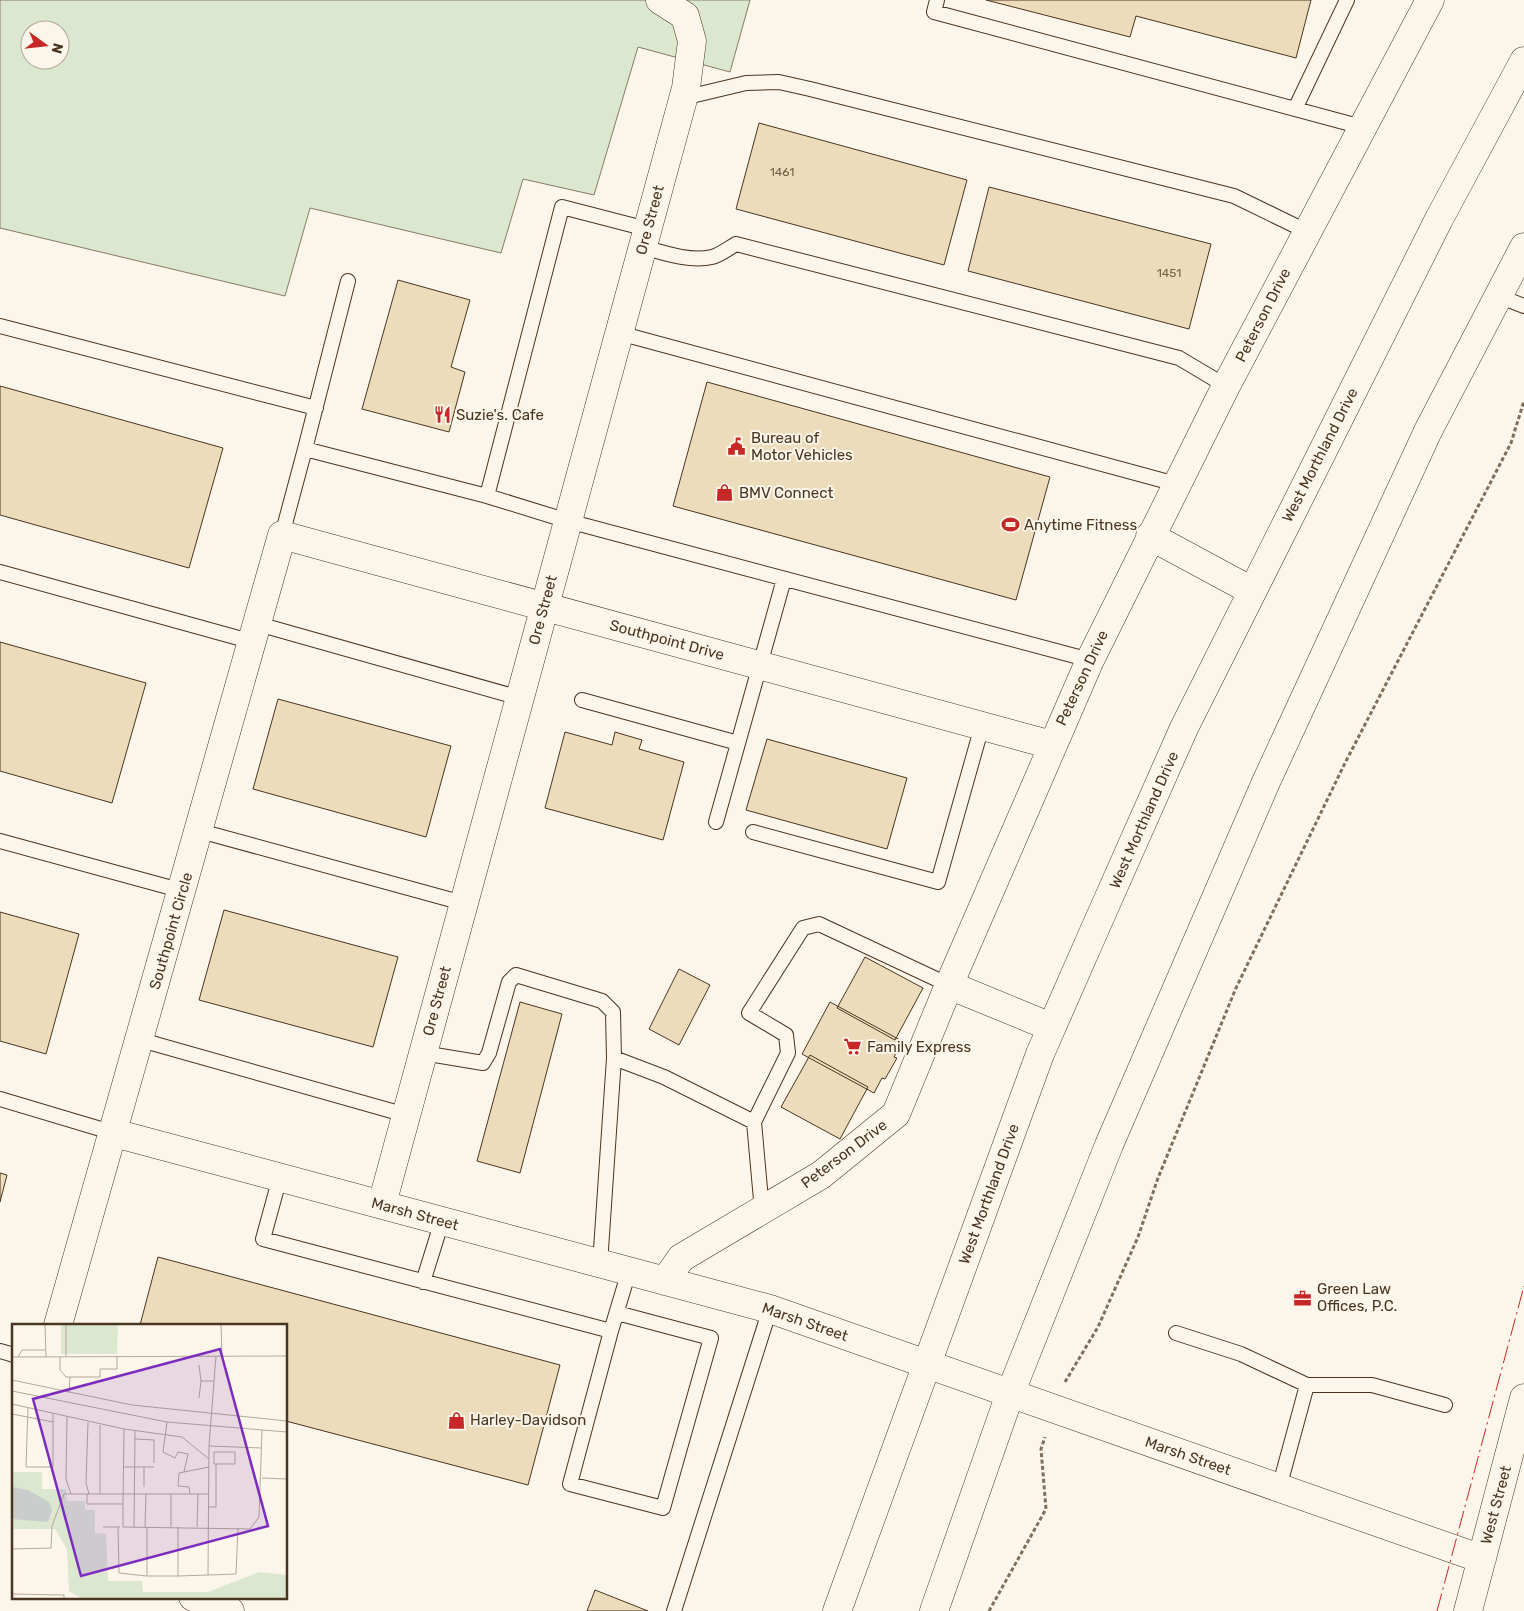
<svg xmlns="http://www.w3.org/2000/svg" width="1524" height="1611" font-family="Rubik,sans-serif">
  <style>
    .green { fill: #dce7d0; stroke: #887966; fill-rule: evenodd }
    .building { fill: #ecdcbc; stroke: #4a3520 }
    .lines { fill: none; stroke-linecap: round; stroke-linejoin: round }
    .lane-casing { stroke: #4a3520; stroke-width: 16 }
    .street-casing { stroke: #4a3520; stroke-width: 29 }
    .highway-casing { stroke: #4a3520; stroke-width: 29 }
    .path { stroke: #7f6f5c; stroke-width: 3; stroke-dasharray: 4 2.5; stroke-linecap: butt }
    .lane { stroke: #fbf6e9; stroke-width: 14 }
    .street { stroke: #fbf6e9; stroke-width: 28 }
    .highway { stroke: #fbf6e9; stroke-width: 28 }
    .power { stroke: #c62828; stroke-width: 1; stroke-dasharray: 18 4 2.5 4; stroke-linecap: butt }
    .labels { text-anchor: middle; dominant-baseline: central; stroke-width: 4; stroke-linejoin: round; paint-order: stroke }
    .number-label { font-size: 12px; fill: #725f47 }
    .street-label { font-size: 15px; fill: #4a3520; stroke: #fbf6e9 }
    .poi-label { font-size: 15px; fill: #4a3520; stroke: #fbf6e9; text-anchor: start }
    .inset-road { fill: none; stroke: #b4a999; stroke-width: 1 }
    .view { fill: #7b2cbf; fill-opacity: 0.15; stroke: #7b2cbf; stroke-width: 2.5 }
    .inset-edge { fill: none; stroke: #4a3520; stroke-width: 2.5 }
  </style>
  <rect width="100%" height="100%" fill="#fbf6e9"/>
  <path class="green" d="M0,0H750L730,72L638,47L594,195L523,179L501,253L310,208L285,296L0,228ZM30,30H60V60H30Z"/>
  <path class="building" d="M986,0H1311L1296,58L1136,16L1130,37Z
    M759,123L967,180L944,265L736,209Z
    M989,187L1211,244L1189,329L968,271Z
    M398,280L470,300L451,367L465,372L449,432L362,409Z
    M707,382L1050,477L1016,600L673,506Z
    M0,386L223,448L189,568L0,515Z
    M0,642L146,683L112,803L0,771Z
    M278,699L451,746L426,837L253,789Z
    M565,732L612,745L615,732L642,740L639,749L684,762L663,840L545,808Z
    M767,739L907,778L887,849L746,810Z
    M224,910L398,957L373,1047L199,1000Z
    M0,912L79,934L46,1054L0,1041Z
    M865,957L923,988L895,1040L837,1008Z
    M679,969L710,985L679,1045L649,1029Z
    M520,1002L562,1014L520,1173L477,1161Z
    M830,1002L902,1041L894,1057L897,1058L885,1079L882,1078L874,1093L802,1054Z
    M810,1055L868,1087L840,1139L781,1107Z
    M0,1173L7,1175L0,1202Z
    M158,1257L560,1365L528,1485L286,1421V1325H140Z
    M595,1590L648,1611H587Z"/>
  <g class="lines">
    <defs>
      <path id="lane" d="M937,0L934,12L1362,127
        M683,98L746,83L779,82L810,89L1234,196L1306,231
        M1295,109L1347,0
        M643,247C664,253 690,262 712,257C720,255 729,248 736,244L1179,358L1226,386
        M1498,296L1524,306
        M0,326L316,408
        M619,333L1176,484
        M305,449L348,281
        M487,496L568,521L1090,660
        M282,535L305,449L487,496L562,207L647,229
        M0,572L253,642
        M258,624L520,698
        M582,700L738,743
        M716,822L784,579
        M200,831L463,903
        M753,832L938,882L982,726
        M0,841L183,891
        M141,1040L406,1115
        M423,1053L483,1063L489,1053L509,982L516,975L602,1001L613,1012L614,1058L600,1264
        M614,1058L664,1077L754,1122L788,1053L786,1035L749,1013L803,928L819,924L949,985
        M0,1099L114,1133
        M754,1122L762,1211
        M280,1177L263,1239L611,1331L629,1271
        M423,1282L442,1221
        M611,1331L570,1484L663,1508L711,1338L617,1313
        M1176,1333L1241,1354L1307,1385
        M0,1351L14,1355
        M1279,1488L1307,1385H1372L1445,1405
        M674,1611L770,1309"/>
      <path id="street" d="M1150,536L1252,591
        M949,985L1051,1027
        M114,1133L770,1309L1482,1559
        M382,1204L686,88L692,41L685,16L660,0
        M665,1281L681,1258L821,1175L896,1114L949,985L1090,660L1226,386L1430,0
        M58,1325L282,535L1052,745
        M193,1597L230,1611
        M1468,1611L1524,1398"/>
      <path id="highway" d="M837,1611L1040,1054L1094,931L1184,728L1439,219L1524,61
        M934,1611L1010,1394L1109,1145L1266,782L1428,431L1524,247"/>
    </defs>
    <use href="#lane" class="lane-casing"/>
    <use href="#street" class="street-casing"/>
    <use href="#highway" class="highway-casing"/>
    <path class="path" d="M1065,1382L1098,1327L1138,1237L1158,1178L1236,988L1345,763L1511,443L1524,401
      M989,1611L1046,1509L1041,1449L1045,1437"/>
    <use href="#lane" class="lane"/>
    <use href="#street" class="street"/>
    <use href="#highway" class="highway"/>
    <path class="power" d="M1437,1611L1524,1286"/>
  </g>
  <defs>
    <symbol id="restaurant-bare" viewBox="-9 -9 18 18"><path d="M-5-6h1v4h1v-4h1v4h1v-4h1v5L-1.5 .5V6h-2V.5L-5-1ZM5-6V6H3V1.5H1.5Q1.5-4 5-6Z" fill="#c62828" stroke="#fbf6e9" stroke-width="2.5" paint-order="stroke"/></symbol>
    <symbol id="civic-bare" viewBox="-9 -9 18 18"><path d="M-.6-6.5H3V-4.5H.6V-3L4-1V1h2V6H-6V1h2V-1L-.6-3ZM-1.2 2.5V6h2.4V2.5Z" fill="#c62828" stroke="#fbf6e9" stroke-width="2.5" paint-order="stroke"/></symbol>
    <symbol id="shop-bare" viewBox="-9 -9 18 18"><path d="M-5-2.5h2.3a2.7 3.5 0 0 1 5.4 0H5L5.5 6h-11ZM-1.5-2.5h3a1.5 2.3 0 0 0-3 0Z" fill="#c62828" stroke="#fbf6e9" stroke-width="2.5" paint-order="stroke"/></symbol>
    <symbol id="stadium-bare" viewBox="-9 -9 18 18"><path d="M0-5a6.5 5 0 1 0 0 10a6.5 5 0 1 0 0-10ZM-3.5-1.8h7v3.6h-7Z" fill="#c62828" stroke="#fbf6e9" stroke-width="2.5" paint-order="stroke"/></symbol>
    <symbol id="supermarket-bare" viewBox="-9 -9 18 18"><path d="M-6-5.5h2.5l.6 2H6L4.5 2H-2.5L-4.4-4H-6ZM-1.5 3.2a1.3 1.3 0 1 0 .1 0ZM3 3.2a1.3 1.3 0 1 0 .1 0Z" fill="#c62828" stroke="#fbf6e9" stroke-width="2.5" paint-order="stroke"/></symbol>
    <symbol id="office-bare" viewBox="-9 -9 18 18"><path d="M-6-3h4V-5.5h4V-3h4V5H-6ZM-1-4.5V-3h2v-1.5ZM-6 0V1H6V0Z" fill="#c62828" stroke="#fbf6e9" stroke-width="2.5" paint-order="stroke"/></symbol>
  </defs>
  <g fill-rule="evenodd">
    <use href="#restaurant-bare" x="430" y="402" width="25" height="25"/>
    <use href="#civic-bare" x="724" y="434" width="25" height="25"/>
    <use href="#shop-bare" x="712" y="480" width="25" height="25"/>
    <use href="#stadium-bare" x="998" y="512" width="25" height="25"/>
    <use href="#supermarket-bare" x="840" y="1034" width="25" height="25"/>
    <use href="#office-bare" x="1290" y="1286" width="25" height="25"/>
    <use href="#shop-bare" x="444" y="1408" width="25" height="25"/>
  </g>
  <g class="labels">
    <g class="number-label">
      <text x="782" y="172">1461</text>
      <text x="1169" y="273">1451</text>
    </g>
    <g class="street-label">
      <text transform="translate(650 220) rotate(-75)">Ore Street</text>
      <text transform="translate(1263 315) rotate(-63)">Peterson Drive</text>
      <text transform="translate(1320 455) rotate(-63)">West Morthland Drive</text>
      <text transform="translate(543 610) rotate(-75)">Ore Street</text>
      <text transform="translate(667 640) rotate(15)">Southpoint Drive</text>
      <text transform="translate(1082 678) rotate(-65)">Peterson Drive</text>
      <text transform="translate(1144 820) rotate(-66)">West Morthland Drive</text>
      <text transform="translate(171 931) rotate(-74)">Southpoint Circle</text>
      <text transform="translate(437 1001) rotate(-75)">Ore Street</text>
      <text transform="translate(844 1154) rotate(-37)">Peterson Drive</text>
      <text transform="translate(989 1194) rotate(-70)">West Morthland Drive</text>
      <text transform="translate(415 1214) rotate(15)">Marsh Street</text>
      <text transform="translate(805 1322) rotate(19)">Marsh Street</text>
      <text transform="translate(1188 1456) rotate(19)">Marsh Street</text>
      <text transform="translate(1496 1505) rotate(-75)">West Street</text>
    </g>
    <g class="poi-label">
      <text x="456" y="415">Suzie's. Cafe</text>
      <text x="751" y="438">Bureau of<tspan x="751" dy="17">Motor Vehicles</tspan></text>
      <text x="739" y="493">BMV Connect</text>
      <text x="1024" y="525">Anytime Fitness</text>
      <text x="867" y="1047">Family Express</text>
      <text x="1317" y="1289">Green Law<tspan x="1317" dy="17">Offices, P.C.</tspan></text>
      <text x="470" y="1420">Harley-Davidson</text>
    </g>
  </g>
  <g transform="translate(12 1324)">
    <rect width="275" height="275" fill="#fbf6e9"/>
    <path d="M49,0H106L105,30H49ZM0,148H30V165H54L55,177H73V186H83V209L94,210L96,257H130L131,268H196L247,248L275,251V275H70L57,267L55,225L43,205H0Z" fill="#dce7d0"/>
    <path d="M0,163L16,166L37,178L40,186L37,195L35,198L0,195Z" fill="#c9cecd"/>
    <path class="inset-road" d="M33,0L34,33M54,0V32M209,0L210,32M204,32L197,122L196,251L224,250L226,204M0,33L275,32M6,33L10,26H33M48,33V46L54,53H88V45H105V32M187,41L189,57H202M0,56L120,81L275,97M0,67L155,98L275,108M57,69L58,53M187,74L189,57M0,80L112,105L170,113L197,135M16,84L14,143H41V90M0,90L41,98M55,93L54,155L59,170M76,98L74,159L77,170M155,98L151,128L163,134L166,128L176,130L172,148M123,115L142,116V139M197,122L250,124M202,140V128H223V140H204M112,143H142M250,154L275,155M132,163V143M75,170V180H111V203L238,205L247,193L250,106M88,170V101M178,170L177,163L166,162L167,149L197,143M111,180L112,105M197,183H204V140H202M91,203H108M106,203L107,249L135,252M122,203L123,107M133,203L134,170M135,203V252H166M159,203V170M166,203V252L196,251M185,203L186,170M0,225L39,224L40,202L52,170H197M0,270L52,271V275"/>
    <path class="view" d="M208,25L256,202L69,252L21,75Z"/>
    <rect width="275" height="275" class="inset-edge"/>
  </g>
  <g transform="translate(45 45) rotate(105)"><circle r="24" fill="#fbf6e9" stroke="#b4a999"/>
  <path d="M0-4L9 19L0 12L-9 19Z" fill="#c62828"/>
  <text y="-8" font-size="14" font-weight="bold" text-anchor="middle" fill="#4a3520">N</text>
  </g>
</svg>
